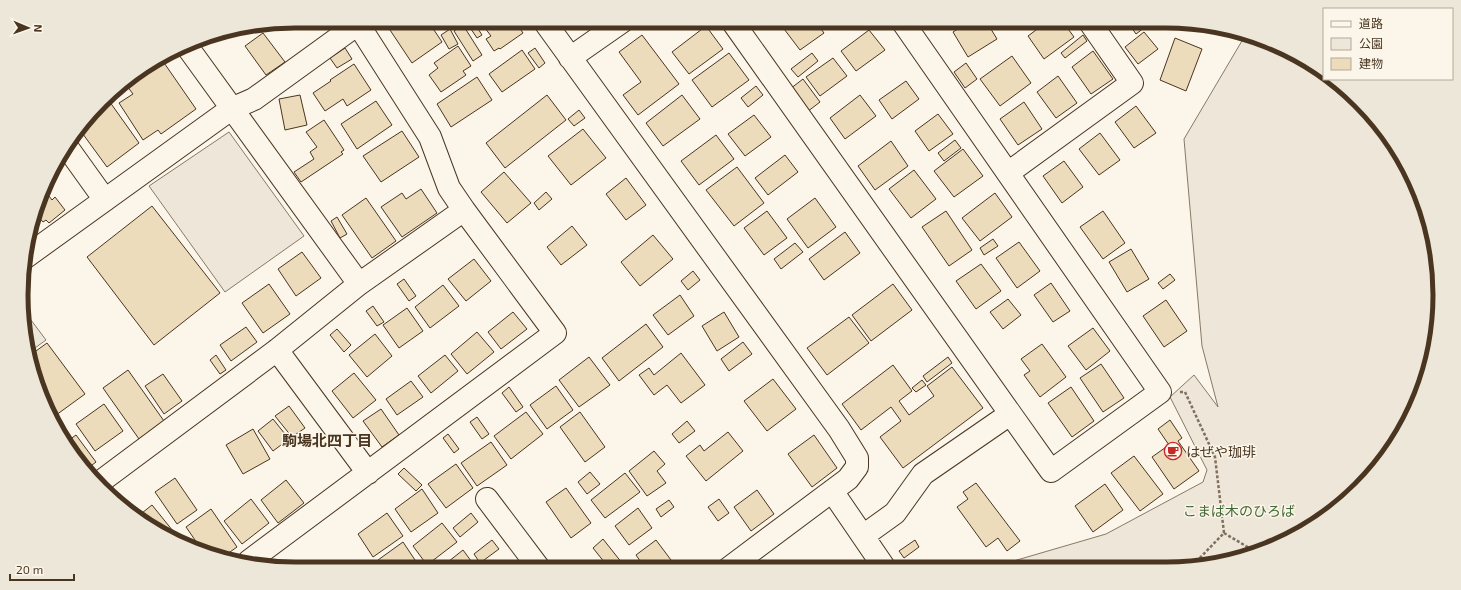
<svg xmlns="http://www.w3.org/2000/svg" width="1461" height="590" font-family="'Exo 2','Noto Sans JP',sans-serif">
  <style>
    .green { fill: #ede6d9; stroke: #887966 }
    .parking { fill: #ede7d9; stroke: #887966 }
    .building { fill: #ecdcbc; stroke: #4a3520 }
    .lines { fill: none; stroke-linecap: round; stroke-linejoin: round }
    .minor-casing { stroke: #4a3520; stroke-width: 24 }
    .path { stroke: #7f6f5c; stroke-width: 2.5; stroke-dasharray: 3 2; stroke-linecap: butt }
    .minor { stroke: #fbf6e9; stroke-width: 22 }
    .labels { text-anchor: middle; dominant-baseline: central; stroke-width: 3; stroke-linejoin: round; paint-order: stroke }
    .poi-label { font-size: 14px; fill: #4a3520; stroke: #fbf6e9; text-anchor: start }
    .park-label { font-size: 14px; fill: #436837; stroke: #fbf6e9 }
    .neighbourhood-label { font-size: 15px; font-weight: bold; fill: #4a3520; stroke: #fbf6e9 }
    .rim { fill: none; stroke: #4a3520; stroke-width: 5 }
  </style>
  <rect width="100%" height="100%" fill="#fbf6e9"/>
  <path class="green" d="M1246,34L1254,35L1303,58L1324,73V79H1333L1346,89L1383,128L1412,174L1431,224L1439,277L1438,331L1426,383L1394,447L1346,501L1271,548L1202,567H993L1106,534L1203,482L1207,470L1170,397L1194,375L1218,407L1202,346L1184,139Z
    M229,132L304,236L225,292L149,186Z"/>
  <path class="parking" d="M25,312L46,340L28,353L26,349Z"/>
  <path class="building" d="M403,21H428L442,42L412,63L390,30Z
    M471,21H473L482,35L477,38L467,23Z
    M487,21H515L523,33L500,49L499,48L494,51L486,39L491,36L482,24Z
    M778,21H815L824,33L800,50Z
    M820,21H834L825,27Z
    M970,21H986L997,39L968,57L953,32Z
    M1048,21H1065L1063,22L1074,37L1044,59L1028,36Z
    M1127,21H1153L1136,34Z
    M463,25L482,55L473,61L454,31Z
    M706,26L723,49L689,74L672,52Z
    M450,29L458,44L449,49L441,35Z
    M869,30L885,50L856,71L841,51Z
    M1144,32L1158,49L1138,64L1125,47Z
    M263,33L285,62L266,75L245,46Z
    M642,35L679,84L638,115L623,95L641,82L619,52Z
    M1083,35L1087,41L1065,58L1061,53Z
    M1175,38L1202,49L1186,91L1160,80Z
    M458,46L471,66L463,71L466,75L441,92L429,75L438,68L434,63Z
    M345,48L352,59L337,68L330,58Z
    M535,48L545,63L539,68L528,53Z
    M522,50L535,69L502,92L489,74Z
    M1093,51L1113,79L1091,94L1072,67Z
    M729,53L749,80L712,107L692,80Z
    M812,53L818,61L798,77L791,69Z
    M1012,56L1031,83L1000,106L980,79Z
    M160,57L196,109L161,134L158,130L143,140L119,103L133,94L124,82Z
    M833,58L847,76L820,96L806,77Z
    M966,63L977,79L965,88L954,72Z
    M354,64L371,90L347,106L343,99L325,111L313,93L331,81L330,80Z
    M1058,76L1077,103L1056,118L1037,92Z
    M477,77L492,100L451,127L437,104Z
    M803,79L820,102L807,112L790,89Z
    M906,81L919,99L892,119L879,100Z
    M756,86L763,95L748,107L741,98Z
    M300,95L307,125L285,130L279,99Z
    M547,95L566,120L505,168L486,143Z
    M682,95L700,119L663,146L646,123Z
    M860,95L876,116L845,139L830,118Z
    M107,98L139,143L107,167L80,130Z
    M376,101L392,125L357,149L341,124Z
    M1024,102L1042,129L1018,145L1000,119Z
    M1136,106L1156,133L1134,148L1115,122Z
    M579,110L585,118L574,126L568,119Z
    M938,114L953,134L929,151L915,131Z
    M754,115L771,137L745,156L728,134Z
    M324,120L344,150L341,152L343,154L301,182L294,172L314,159L310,152L317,147L306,132Z
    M583,129L606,158L571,185L548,156Z
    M402,131L419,157L381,182L363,156Z
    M1100,133L1120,160L1099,175L1079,149Z
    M716,135L734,159L699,185L681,161Z
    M955,140L961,148L944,161L938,153Z
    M891,141L908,166L875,190L858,166Z
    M963,149L983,176L954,197L934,171Z
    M785,155L798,172L768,195L755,178Z
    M1064,161L1083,187L1062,203L1043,176Z
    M737,167L764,203L734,226L706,190Z
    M914,170L936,199L911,218L889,189Z
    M504,172L531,203L507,223L481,192Z
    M626,178L646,205L626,220L606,194Z
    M421,189L437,213L402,237L381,207L402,193L406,199Z
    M45,191L52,200L55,197L65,210L49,223L46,220L43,222L34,212L41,194Z
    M546,192L552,199L539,210L534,203Z
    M995,193L1012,217L980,241L962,218Z
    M366,198L396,241L372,258L342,215Z
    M815,198L836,227L808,248L787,219Z
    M152,206L220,293L154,345L87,257Z
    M767,211L787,238L764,255L744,228Z
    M946,211L972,250L949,266L922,227Z
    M1103,211L1125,243L1103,259L1080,227Z
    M337,217L347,234L340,238L331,221Z
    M572,226L587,245L561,265L547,247Z
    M845,232L860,253L824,280L809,259Z
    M653,235L673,259L640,286L621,262Z
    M993,239L998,246L984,255L980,248Z
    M1019,242L1040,271L1017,288L996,258Z
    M795,243L803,252L781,269L774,259Z
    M1131,249L1149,279L1127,292L1109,262Z
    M302,252L321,278L296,296L278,269Z
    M474,259L491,281L466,301L448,279Z
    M981,264L1001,291L976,309L956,281Z
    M693,271L700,280L688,290L681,281Z
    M1170,274L1175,280L1163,289L1158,283Z
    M404,279L416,296L409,301L397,284Z
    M1051,283L1070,311L1053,322L1034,295Z
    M269,284L290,314L263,333L242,303Z
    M893,284L912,310L871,341L852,315Z
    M443,285L459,306L430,328L415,307Z
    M680,295L694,316L668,335L653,315Z
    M1008,299L1021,315L1003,329L990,312Z
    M1166,300L1187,331L1164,347L1143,316Z
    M373,306L384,322L377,326L366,311Z
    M407,308L423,331L399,348L383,325Z
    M513,312L527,329L501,349L488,332Z
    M724,312L739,337L717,351L702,326Z
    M849,317L869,343L827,375L807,348Z
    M646,324L663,347L619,381L602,358Z
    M246,327L257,342L231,361L220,345Z
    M1093,328L1110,351L1086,370L1068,346Z
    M337,329L351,345L344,352L330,335Z
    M477,332L494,352L467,374L451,354Z
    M375,334L392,356L367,377L349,355Z
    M743,342L752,354L729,371L721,359Z
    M47,343L85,394L52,418L42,400L29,356Z
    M1042,344L1066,377L1040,397L1024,375L1030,371L1021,359Z
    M681,353L705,385L681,403L667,385L654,395L639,375L649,368L654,375Z
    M216,355L226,370L220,374L210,360Z
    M445,355L458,371L431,393L418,376Z
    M589,357L610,385L579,407L559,380Z
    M948,357L952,363L927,382L923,376Z
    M1101,364L1124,398L1103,412L1080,378Z
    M893,365L912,391L899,401L909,415L934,396L927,386L952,367L983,408L903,468L880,437L901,421L891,407L861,430L842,404Z
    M128,370L164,421L139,439L103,388Z
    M354,373L376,400L353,418L332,391Z
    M163,374L182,401L164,414L145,386Z
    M773,379L796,409L767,431L744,401Z
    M922,380L926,385L916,392L912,388Z
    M411,381L423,397L397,415L386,399Z
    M556,386L573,410L547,429L530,405Z
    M509,387L523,407L516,412L502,393Z
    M1071,387L1094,421L1072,437L1048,403Z
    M104,404L123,431L95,451L76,424Z
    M289,406L305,428L292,437L275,416Z
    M381,409L399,435L382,447L363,421Z
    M526,412L543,434L511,459L494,436Z
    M580,412L605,447L585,462L560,427Z
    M477,417L489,434L482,439L470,422Z
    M273,419L289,439L273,451L258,431Z
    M1170,420L1182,438L1178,441L1199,471L1174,489L1152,457L1169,445L1158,429Z
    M687,421L695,431L679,443L672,434Z
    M253,429L270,459L243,474L226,445Z
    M728,432L743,451L706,481L686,456L700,445L704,451Z
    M448,434L459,449L454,453L443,438Z
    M76,435L96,462L87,469L67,447L65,443Z
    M814,435L837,468L812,487L788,454Z
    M491,442L507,465L477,486L461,463Z
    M654,451L665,464L657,471L666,483L647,496L629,471Z
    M1134,456L1163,494L1140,511L1111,473Z
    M456,464L473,488L446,508L428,484Z
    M404,468L422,485L416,491L398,474Z
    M590,472L600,484L587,494L578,482Z
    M625,473L640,492L605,518L591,500Z
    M175,478L197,510L177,524L155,492Z
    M286,480L304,503L278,523L261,500Z
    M976,483L1020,541L1007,551L998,538L986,547L957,507L968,499L963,492Z
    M1105,484L1123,510L1093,532L1075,506Z
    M566,488L591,523L571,538L546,502Z
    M422,489L438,513L411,532L395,509Z
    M757,490L774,514L751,531L734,507Z
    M251,499L269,523L242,544L224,521Z
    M719,499L729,513L718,521L708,507Z
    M669,500L674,507L661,517L656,509Z
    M152,505L173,531L169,534L137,517Z
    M638,508L652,528L629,545L615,526Z
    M211,509L237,547L223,557L207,555L204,553L186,527Z
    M387,513L403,536L373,557L358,534Z
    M471,513L478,522L460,537L453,528Z
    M442,523L457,542L427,565L413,546Z
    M603,539L626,568H609L593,548Z
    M492,540L499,549L480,563L474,554Z
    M656,540L677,568H645L636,555Z
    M915,540L919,547L904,558L899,551Z
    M403,542L421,569H384L378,560Z
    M463,550L477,569H439Z"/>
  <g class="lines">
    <defs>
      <path id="minor" d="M356,21L430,137L449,188L464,210
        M544,21L839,429L857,458V467L848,479L729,568
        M732,21L1051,471L1160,392L902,21
        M186,45L359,284
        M570,58L623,21
        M67,147L105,200
        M1008,173L1132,83L1089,21
        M23,259L231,109L254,99L362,21
        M277,350L368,473
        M100,482L277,350L359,284L464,210L555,333L249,561
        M832,491L884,567
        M487,499L539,568
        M863,536L895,513L923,474L1010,414"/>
    </defs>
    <use href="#minor" class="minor-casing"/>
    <path class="path" d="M1180,392H1185L1215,457L1224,533L1191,567
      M1224,533L1256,552"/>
    <use href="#minor" class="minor"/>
  </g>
  <defs>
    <symbol id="cafe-ring" viewBox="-11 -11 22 22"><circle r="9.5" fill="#fbf6e9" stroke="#c62828" stroke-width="1.5"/><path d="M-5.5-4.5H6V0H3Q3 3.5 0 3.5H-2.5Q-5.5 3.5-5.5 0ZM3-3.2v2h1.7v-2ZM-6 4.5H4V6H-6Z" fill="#c62828"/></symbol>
  </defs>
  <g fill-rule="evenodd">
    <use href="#cafe-ring" x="1163" y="441" width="20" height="20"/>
  </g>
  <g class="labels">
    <g class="poi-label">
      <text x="1186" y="451">はぜや珈琲</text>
    </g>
    <g class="park-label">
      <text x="1239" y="510">こまば木のひろば</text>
    </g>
    <g class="neighbourhood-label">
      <text x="327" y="440">駒場北四丁目</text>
    </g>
  </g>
  <path d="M0 0H1461V590H0ZM295 28H1166A267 267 0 0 1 1433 295V295A267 267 0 0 1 1166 562H295A267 267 0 0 1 28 295V295A267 267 0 0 1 295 28Z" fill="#ede7d9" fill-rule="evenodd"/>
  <path class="rim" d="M295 28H1166A267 267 0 0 1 1433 295V295A267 267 0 0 1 1166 562H295A267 267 0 0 1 28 295V295A267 267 0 0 1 295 28Z"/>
  <rect x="1323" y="8" width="130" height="72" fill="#fbf6e9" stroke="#b4a999"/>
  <rect x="1331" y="21" width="20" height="6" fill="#fbf6e9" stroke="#b4a999"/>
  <text x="1359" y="28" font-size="12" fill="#4a3520">道路</text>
  <rect x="1331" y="38" width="20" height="12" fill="#ede6d9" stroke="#b4a999"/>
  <text x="1359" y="48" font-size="12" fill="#4a3520">公園</text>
  <rect x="1331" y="58" width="20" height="12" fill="#ecdcbc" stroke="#b4a999"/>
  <text x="1359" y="68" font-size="12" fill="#4a3520">建物</text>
  <g transform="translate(28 28) rotate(92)" stroke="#fbf6e9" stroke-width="3" paint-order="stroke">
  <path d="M0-3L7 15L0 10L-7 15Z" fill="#4a3520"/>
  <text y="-6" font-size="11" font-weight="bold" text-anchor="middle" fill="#4a3520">N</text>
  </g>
  <path d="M10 574v6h64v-6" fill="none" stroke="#4a3520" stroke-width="2"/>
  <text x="16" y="574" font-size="12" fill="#4a3520" stroke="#fbf6e9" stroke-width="3" paint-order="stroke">20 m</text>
</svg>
